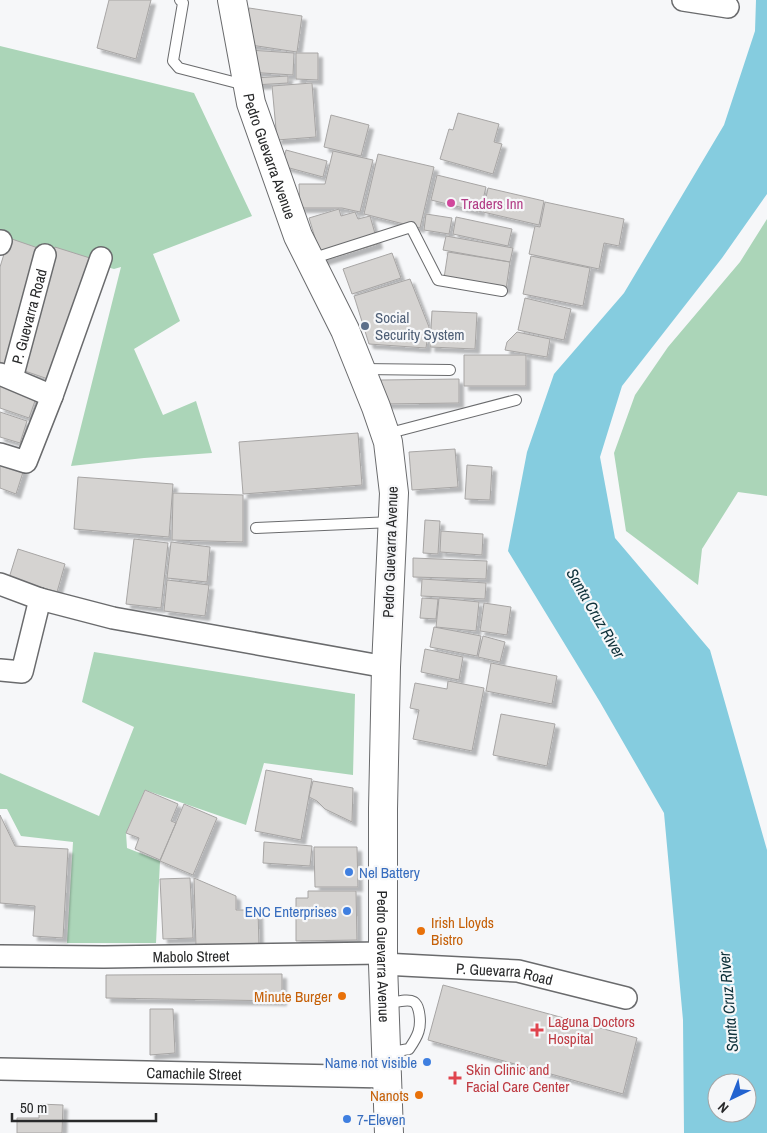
<svg xmlns="http://www.w3.org/2000/svg" width="767" height="1133" font-family="'Archivo Narrow',sans-serif">
  <style>
    .green { fill: #abd5b8 }
    .water { fill: #85ccdf; fill-rule: evenodd }
    .building { fill: #d5d3d1; stroke: #a7a5a4; filter: url(#shadow) }
    .lines { fill: none; stroke-linecap: round; stroke-linejoin: round }
    .lane-casing { stroke: #6a6b6d; stroke-width: 12 }
    .street-casing { stroke: #6a6b6d; stroke-width: 24 }
    .secondary-casing { stroke: #6a6b6d; stroke-width: 30 }
    .lane { stroke: #fff; stroke-width: 10 }
    .street { stroke: #fff; stroke-width: 21 }
    .secondary { stroke: #fff; stroke-width: 28 }
    .hotel-dot { fill: #d1479c; stroke: #f6f7f9; stroke-width: 2 }
    .service-dot { fill: #5c6f8a; stroke: #f6f7f9; stroke-width: 2 }
    .shop-dot { fill: #3f7fe0; stroke: #f6f7f9; stroke-width: 2 }
    .food-dot { fill: #e8710a; stroke: #f6f7f9; stroke-width: 2 }
    .health-dot { fill: #e0444e; stroke: #f6f7f9; stroke-width: 2 }
    .labels { text-anchor: middle; dominant-baseline: central; stroke-width: 4.5; stroke-linejoin: round; paint-order: stroke }
    .street-label { font-size: 15px; fill: #28292a; stroke: #f6f7f9 }
    .hotel-label { font-size: 15px; fill: #b23c85; stroke: #f6f7f9; text-anchor: start }
    .service-label { font-size: 15px; fill: #4e5e75; stroke: #f6f7f9; text-anchor: start }
    .shop-label { font-size: 15px; fill: #366cbe; stroke: #f6f7f9; text-anchor: start }
    .food-label { font-size: 15px; fill: #c56008; stroke: #f6f7f9; text-anchor: end }
    .health-label { font-size: 15px; fill: #be3a42; stroke: #f6f7f9; text-anchor: start }
    .water-label { font-size: 16px; font-style: italic; fill: #0d3039; stroke: #f6f7f9 }
  </style>
  <defs>
    <filter id="shadow"><feDropShadow dx="4.5" dy="4.5" stdDeviation="1" flood-color="#0004"/></filter>
  </defs>
  <rect width="100%" height="100%" fill="#f6f7f9"/>
  <path class="green" d="M0,46L194,93L252,216L153,254L180,321L134,349L163,415L196,401L212,453L144,458L71,466L121,267L114,269L0,238Z
    M767,219V496L738,492L702,549L698,585L626,531L614,453L635,395L668,347L740,262Z
    M94,652L355,694L353,775L264,763L246,825L145,790L126,833L127,848L160,861L156,943H67L73,842L21,836L7,809H0V773L99,816L134,727L82,702Z"/>
  <path class="water" d="M756,0H767V194L722,258L622,386L600,457L615,538L710,650L767,850V1133H684L683,1020L664,813L600,702L508,551L527,452L554,374L624,293L724,125L755,31ZM717,1083H747V1113H717Z"/>
  <path class="building" d="M109,0H151L136,59L97,48Z
    M249,8L302,16L297,52L244,44Z
    M249,50L294,53L293,75L248,72Z
    M296,53H318V80L296,79Z
    M288,76V83L254,85V78Z
    M312,83L316,137L277,140L272,86Z
    M458,113L499,124L494,142L502,144L493,174L440,159L449,129L453,130Z
    M331,115L369,125L361,156L324,147Z
    M286,150L327,161L323,177L282,166Z
    M333,151L373,160L360,212L342,208H300L299,184H325Z
    M378,154L434,167L420,228L364,214Z
    M437,175L486,187L480,212L431,200Z
    M488,188L544,201L539,225L483,212Z
    M545,202L624,219L619,246L604,243L599,269L529,254L535,226L540,227Z
    M339,209L341,216L355,212L358,219L370,216L378,244L322,261L309,218Z
    M426,214L452,218L449,234L424,230Z
    M456,217L512,229L508,246L453,234Z
    M446,236L513,248L510,262L443,250Z
    M9,238L41,249L5,364L0,362V267Z
    M55,247L90,258L51,380L16,368Z
    M448,252L510,262L506,289L444,278Z
    M392,253L401,278L352,294L343,269Z
    M531,256L590,268L583,306L523,294Z
    M410,279L429,327L426,348L369,344L354,296Z
    M525,298L571,309L564,340L518,330Z
    M432,311L477,313L475,349L430,347Z
    M517,332L550,339L547,357L505,350L507,342Z
    M464,355H526V386H464Z
    M459,379V403L382,404L381,380Z
    M0,385L36,398L29,418L0,408Z
    M0,412L27,421L20,443L0,437Z
    M358,433L362,485L243,494L239,442Z
    M455,449L458,487L412,490L409,452Z
    M0,461L24,469L16,494L0,488Z
    M467,465L492,467L490,500L465,499Z
    M78,477L173,484L169,537L74,529Z
    M173,493L243,495V542L172,540Z
    M425,520L440,521L438,554L423,553Z
    M441,531L483,534L482,555L440,552Z
    M134,539L168,543L161,608L126,604Z
    M171,542L210,547L207,582L167,578Z
    M18,549L65,564L57,592L9,578Z
    M413,558L487,561L486,579L413,577Z
    M422,579L486,583L485,599L421,596Z
    M167,580L209,585L205,616L164,611Z
    M422,598L438,599L436,619L420,618Z
    M439,598L479,602L476,631L436,627Z
    M484,603L511,607L507,635L480,631Z
    M434,627L481,636L477,656L430,647Z
    M483,636L505,642L500,662L478,657Z
    M425,649L463,657L459,680L421,672Z
    M491,663L557,676L552,704L486,691Z
    M448,681L484,688L472,751L413,739L419,710L410,708L415,683L447,689Z
    M501,714L555,724L547,766L493,755Z
    M266,770L312,779L301,840L255,831Z
    M313,781L353,788L352,822L325,809L317,801L309,797Z
    M145,790L178,804L171,821L176,823L160,860L135,849L139,838L126,833Z
    M184,804L217,818L193,875L160,861Z
    M0,815L15,846L68,849L63,938L33,936L35,906L0,903Z
    M264,842L312,846L310,866L263,863Z
    M314,847H357L358,887H315Z
    M190,878L193,938L163,939L160,879Z
    M194,878L236,896V910H258L259,946L196,948Z
    M308,891H356L357,940L296,941V898H308Z
    M282,974V1001L106,998V975Z
    M443,985L637,1038L623,1094L428,1040Z
    M150,1009H173L175,1053L150,1055Z
    M39,1104L63,1105L62,1133H17V1118H39Z"/>
  <g class="lines">
    <defs>
      <path id="lane" d="M180,0L183,3L173,61L179,68L245,85
        M311,259L411,227L438,280L502,291
        M362,369L450,370
        M386,434L516,400
        M256,528L392,522
        M386,1004C394,1003 407,998 414,1002C418,1005 418,1008 419,1012C422,1028 418,1036 409,1049L386,1053"/>
      <g id="street">
        <path d="M683,0L728,7"/>
        <path d="M0,244L1,241"/>
        <path d="M0,374L52,396"/>
        <path id="s1" d="M12,378L45,255"/>
        <path d="M0,454L26,462L52,396L101,258"/>
        <path d="M0,584L40,599L113,618L386,667"/>
        <path d="M0,670L22,672L40,599"/>
        <path id="s2" d="M0,956L104,957L383,953"/>
        <path id="s3" d="M383,964L518,971L626,998"/>
        <path id="s4" d="M0,1069L387,1077"/>
      </g>
      <g id="secondary">
        <path id="s5" d="M232,0L251,103L298,236L345,330L376,407L388,442L394,493L386,667L383,809V964L389,1133"/>
      </g>
    </defs>
    <use href="#lane" class="lane-casing"/>
    <use href="#street" class="street-casing"/>
    <use href="#secondary" class="secondary-casing"/>
    <use href="#lane" class="lane"/>
    <use href="#street" class="street"/>
    <use href="#secondary" class="secondary"/>
  </g>
  <circle class="hotel-dot" cx="451" cy="203" r="5"/>
  <circle class="service-dot" cx="365" cy="326" r="5"/>
  <g class="shop-dot">
    <circle cx="349" cy="872" r="5"/>
    <circle cx="347" cy="911" r="5"/>
    <circle cx="427" cy="1062" r="5"/>
    <circle cx="347" cy="1119" r="5"/>
  </g>
  <g class="food-dot">
    <circle cx="421" cy="931" r="5"/>
    <circle cx="342" cy="996" r="5"/>
    <circle cx="419" cy="1095" r="5"/>
  </g>
  <g class="health-dot">
    <path d="M534.5 1022.5h5v5h5v5h-5v5h-5v-5h-5v-5h5z"/>
    <path d="M452.5 1070.5h5v5h5v5h-5v5h-5v-5h-5v-5h5z"/>
  </g>
  <g class="labels">
    <g class="street-label">
      <text stroke="none"><textPath href="#s5" startOffset="161">Pedro Guevarra Avenue</textPath></text>
      <text stroke="none"><textPath href="#s1" startOffset="64">P. Guevarra Road</textPath></text>
      <text transform="translate(390 552) rotate(-88)">Pedro Guevarra Avenue</text>
      <text stroke="none"><textPath href="#s2" startOffset="191">Mabolo Street</textPath></text>
      <text stroke="none"><textPath href="#s5" startOffset="986">Pedro Guevarra Avenue</textPath></text>
      <text stroke="none"><textPath href="#s3" startOffset="122">P. Guevarra Road</textPath></text>
      <text stroke="none"><textPath href="#s4" startOffset="194">Camachile Street</textPath></text>
    </g>
    <g class="hotel-label">
      <text x="461" y="203">Traders Inn</text>
    </g>
    <g class="service-label">
      <text x="375" y="317">Social<tspan x="375" dy="17">Security System</tspan></text>
    </g>
    <g class="shop-label">
      <text x="359" y="872">Nel Battery</text>
      <text x="337" y="911" text-anchor="end">ENC Enterprises</text>
      <text x="417" y="1062" text-anchor="end">Name not visible</text>
      <text x="357" y="1119">7-Eleven</text>
    </g>
    <g class="food-label">
      <text x="431" y="922" text-anchor="start">Irish Lloyds<tspan x="431" dy="17">Bistro</tspan></text>
      <text x="332" y="996">Minute Burger</text>
      <text x="409" y="1095">Nanots</text>
    </g>
    <g class="health-label">
      <text x="548" y="1021">Laguna Doctors<tspan x="548" dy="17">Hospital</tspan></text>
      <text x="466" y="1069">Skin Clinic and<tspan x="466" dy="17">Facial Care Center</tspan></text>
    </g>
    <g class="water-label">
      <text transform="translate(596 613) rotate(60)">Santa Cruz River</text>
      <text transform="translate(728 1002) rotate(-95)">Santa Cruz River</text>
    </g>
  </g>
  <g transform="translate(732 1098) rotate(223)"><circle r="24" fill="#f6f7f9" stroke="#a4a5a6"/>
  <path d="M0-4L9 19L0 12L-9 19Z" fill="#2363d0"/>
  <text y="-8" font-size="14" font-weight="bold" text-anchor="middle" fill="#28292a">N</text>
  </g>
  <path d="M12 1113v8h144v-8" fill="none" stroke="#28292a" stroke-width="2.5"/>
  <text x="20" y="1113" font-size="15" fill="#28292a" stroke="#f6f7f9" stroke-width="4" paint-order="stroke">50 m</text>
</svg>
